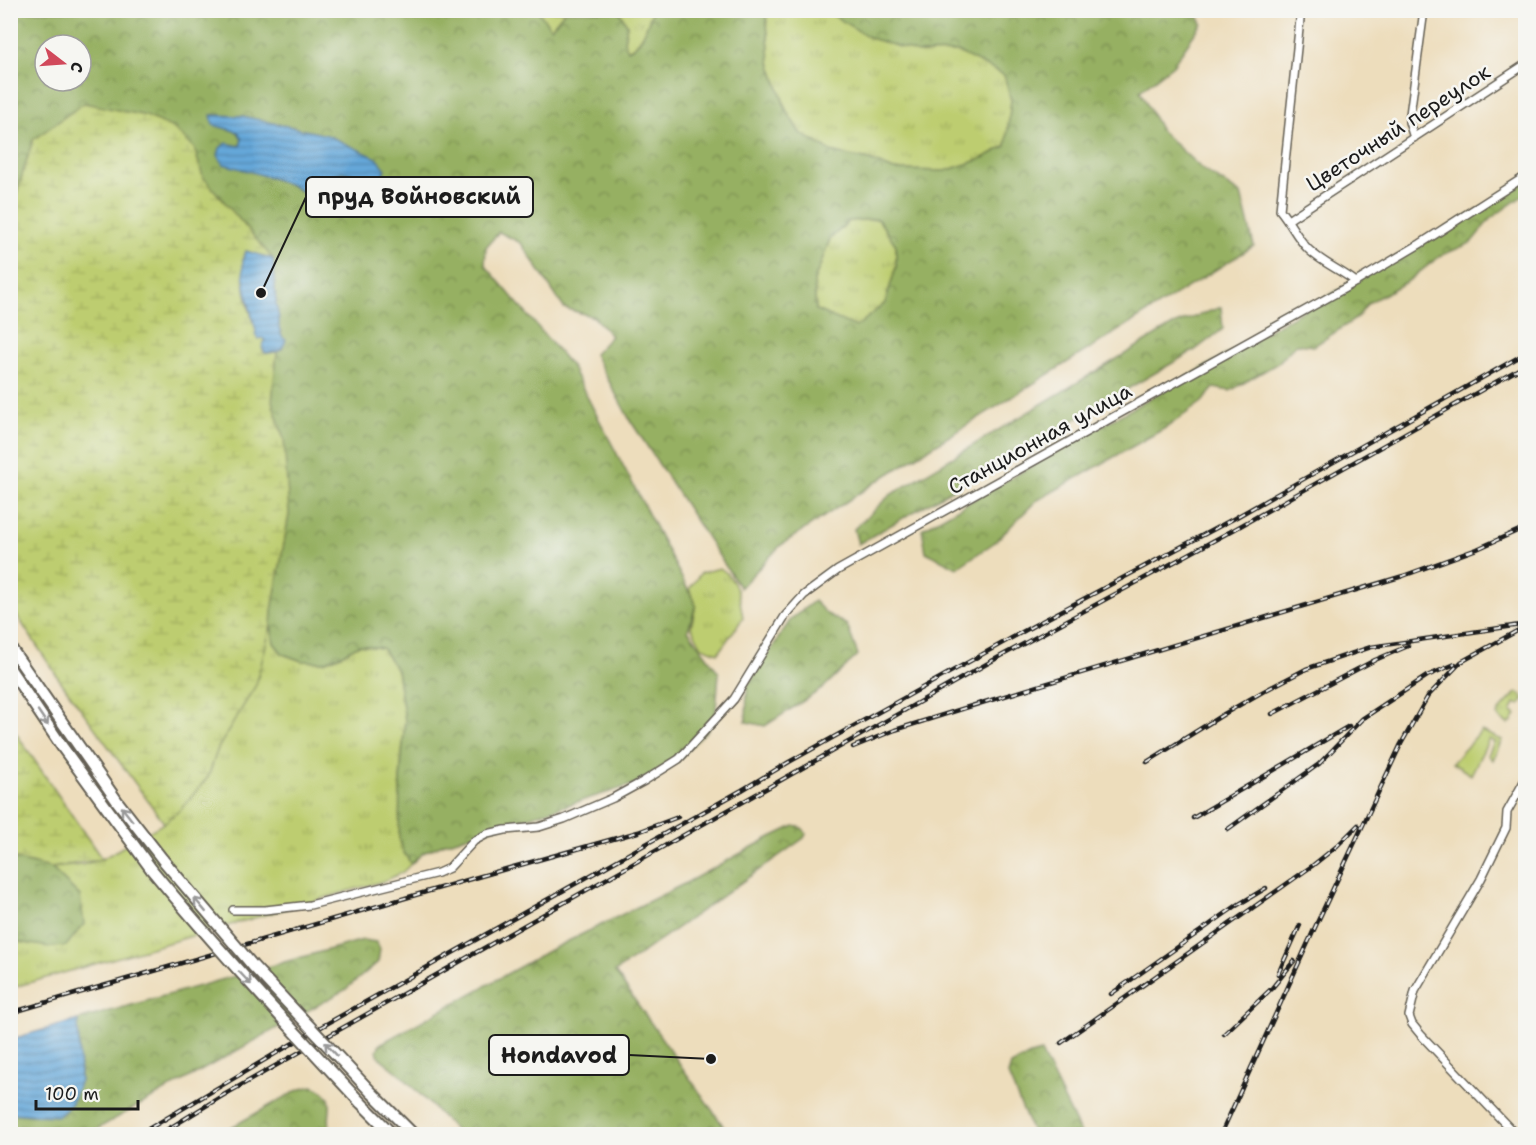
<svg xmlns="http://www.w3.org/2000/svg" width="1536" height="1145" font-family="'Shantell Sans',sans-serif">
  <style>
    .grass { fill: url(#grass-tufts); stroke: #6c7446; stroke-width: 1.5 }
    .forest { fill: url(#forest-crowns); stroke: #59663f; stroke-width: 1.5; fill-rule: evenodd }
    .wetland { fill: url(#wetland-marsh); stroke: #6c7446; stroke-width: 1.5 }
    .water { fill: url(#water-rules); stroke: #40627a; stroke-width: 1.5 }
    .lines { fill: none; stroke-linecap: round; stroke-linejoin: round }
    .minor-casing { stroke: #656054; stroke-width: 10 }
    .trunk-casing { stroke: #656054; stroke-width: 14 }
    .minor { stroke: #fff; stroke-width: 7 }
    .trunk { stroke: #fff; stroke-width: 10 }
    .rail-casing { stroke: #1c1c1c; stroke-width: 4.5 }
    .rail { stroke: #f6f6f2; stroke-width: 2; stroke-dasharray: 7; stroke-linecap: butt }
    .trunk-bridge-casing { stroke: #656054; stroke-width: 14; stroke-linecap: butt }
    .trunk-bridge { stroke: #fff; stroke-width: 10 }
    .oneway { stroke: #999 }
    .labels { text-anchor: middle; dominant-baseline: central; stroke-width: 5; stroke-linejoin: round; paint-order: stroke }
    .street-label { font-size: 21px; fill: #1c1c1c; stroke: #f6f6f2 }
    .leader { fill: none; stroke: #1c1c1c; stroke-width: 2 }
    .callout-dot { fill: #1c1c1c; stroke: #f6f6f2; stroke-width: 2 }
    .callout { fill: #f6f6f2; stroke: #1c1c1c; stroke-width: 2 }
    .callout-label { font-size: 22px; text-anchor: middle; font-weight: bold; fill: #1c1c1c }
  </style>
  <defs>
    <pattern id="grass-tufts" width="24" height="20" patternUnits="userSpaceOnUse" patternTransform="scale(1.5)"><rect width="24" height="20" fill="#bdcd70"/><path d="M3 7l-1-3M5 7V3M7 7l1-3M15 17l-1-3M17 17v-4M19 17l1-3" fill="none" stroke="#a2af60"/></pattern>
    <pattern id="forest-crowns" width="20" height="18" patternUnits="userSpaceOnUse" patternTransform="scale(1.5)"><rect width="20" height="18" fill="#96b062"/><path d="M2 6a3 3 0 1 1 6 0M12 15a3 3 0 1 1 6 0" fill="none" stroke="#7a8e50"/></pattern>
    <pattern id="wetland-marsh" width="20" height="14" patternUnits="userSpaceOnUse" patternTransform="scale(1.5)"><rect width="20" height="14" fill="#bdcd70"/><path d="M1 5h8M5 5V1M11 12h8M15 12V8" fill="none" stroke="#a2af60"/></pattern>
    <pattern id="water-rules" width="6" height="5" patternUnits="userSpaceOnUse" patternTransform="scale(1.5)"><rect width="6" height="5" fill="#65a7d9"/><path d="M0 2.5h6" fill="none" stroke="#5287af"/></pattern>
  </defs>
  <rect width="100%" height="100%" fill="#f6f6f2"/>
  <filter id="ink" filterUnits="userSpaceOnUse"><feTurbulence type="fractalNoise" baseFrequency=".0167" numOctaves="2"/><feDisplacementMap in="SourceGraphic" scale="12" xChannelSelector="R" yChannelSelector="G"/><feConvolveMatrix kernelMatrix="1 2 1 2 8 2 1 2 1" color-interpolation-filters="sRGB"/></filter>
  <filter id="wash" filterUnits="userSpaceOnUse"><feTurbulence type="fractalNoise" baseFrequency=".008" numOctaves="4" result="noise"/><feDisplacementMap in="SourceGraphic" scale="24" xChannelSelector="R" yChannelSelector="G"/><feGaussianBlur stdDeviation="1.35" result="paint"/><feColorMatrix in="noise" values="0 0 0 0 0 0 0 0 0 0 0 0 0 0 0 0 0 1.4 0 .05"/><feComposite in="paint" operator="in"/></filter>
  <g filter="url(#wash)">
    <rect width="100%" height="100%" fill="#edddbc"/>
    <path class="grass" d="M537,11H565L551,28Z
      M619,11H652C647,25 643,44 627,50L624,41L627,25Z
      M766,11H826L919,53L958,52L1004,74L1011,100L1006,146L979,160L945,171L894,170L869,160L834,153L799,133L786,110L770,62Z
      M982,11H1024L1015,16L986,13Z
      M878,219L896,245V267L885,303L856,328L816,310L814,281L830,239L849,221Z
      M720,568C738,580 740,599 743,618L718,653L702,647L691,627L696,605L689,589L701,573Z
      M271,625L274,643L283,654L302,661L324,662L341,655L359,645L382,648L397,670L405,720L400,780L403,851L411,864L403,872L387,880L11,988V942H18L80,896L51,868L82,865L102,859L164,823L181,809L208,777L218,748L228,731L264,651Z
      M1518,693L1521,694L1524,699L1520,705L1515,703L1511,712L1516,714L1512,722L1508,724L1501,720L1498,716L1499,711L1515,694Z
      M1481,731L1502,740L1493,760L1488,755L1494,742L1489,739L1471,775L1452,763Z"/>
    <path class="forest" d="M537,10L551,28L565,11H619L627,25L624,41L628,50C643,44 647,25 652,11H766L770,62L786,110L800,133L834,153L869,160L894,170L945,171L979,160L1006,146L1011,100L1004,75L958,52L919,53L870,38L826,11L982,10L987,13L1015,16L1024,10H1194L1202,23L1173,65L1140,91L1161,131L1202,169L1241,194L1254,246L882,478L781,545L740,588L630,420L594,354L611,336L594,317L564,308L521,243L499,232L486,247L485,265L571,366L696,605L688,630L719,673L715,722L683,755L635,784L445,843L423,853L411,864L403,851L399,838L400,780L405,720L397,670L382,648L359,645L341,655L323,662L302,661L283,654L274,643L271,625L272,610L289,514L284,440L272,401L277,352L283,348L282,337L279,328V319L276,303L273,259L203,177L194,148L146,116L84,103L33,140L15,199L11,209V11ZM45,45H81V81H45ZM238,132L369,178L342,171L332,175V186L338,191L350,198L318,202L292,186L266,176L240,146L242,139ZM878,219L896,245V267L885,303L856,327L816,310L814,281L830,239L849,221Z
      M1525,183V194L1490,219L1471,243L1440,256L1408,281L1368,303L1357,318L1314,346L1296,344L1278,363L1230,391L1214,388L1202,402L1167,427L1036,501L995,542L957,568L926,552L922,529Z
      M1221,307L1223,329L1195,350L858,544L854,529L890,495L1173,325Z
      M814,601L827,614L847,625L858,655L822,689L765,726L746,722L747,686L791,619Z
      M794,826C801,827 803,827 806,834L804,838L615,972L729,1134H459L400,1074L379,1057L377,1050L380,1044L552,949L684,884L769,838Z
      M10,858L51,868L80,896L84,924L66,946L49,947L18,942H11Z
      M363,940L376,942L380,949L378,962L345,990L88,1134H11V1113L33,1115L80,1080L78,1020Z
      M1041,1052L1081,1134H1033L1008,1075L1011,1065L1030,1055Z
      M312,1086C344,1098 322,1113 332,1134H219L298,1090Z"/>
    <path class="wetland" d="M84,103L146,116L173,128L194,148L203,177L273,259L246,251C245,259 243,268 244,276C244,293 252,329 265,340V353L277,352L272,401L284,440L289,514L272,610L271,625L256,685L218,748L208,777L181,809L164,823L59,679L11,607V209L15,199L33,140Z
      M11,726L102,859L51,868L11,858Z"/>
    <path class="water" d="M211,115L242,116L327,135L377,158L386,169L380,179L342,172L332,175L333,186C340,193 348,196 354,205L350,209C321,209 314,196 290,185C269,176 245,170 223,164L218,155L220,148L226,143L240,146L242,139L238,132L213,125Z
      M246,251L273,259L276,303L279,319V328L282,337L286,340C282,353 276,352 265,353L262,348L265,340L262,338L258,339L255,335L256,331C252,315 236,263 246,251Z
      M78,1020L80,1080L72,1103L59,1116L33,1115L11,1113V1039Z"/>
  </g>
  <g filter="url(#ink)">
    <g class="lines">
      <defs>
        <path id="minor" d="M1301,10L1280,210C1290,222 1297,238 1308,249C1322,263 1341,270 1356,282
          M1414,138L1409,122L1424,10
          M1288,220L1526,64
          M233,910H265L310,905L438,873L449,868L474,841L487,834L505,830L539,827L564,819L613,798L644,781L679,759L734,699L785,616L804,595L838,570L1356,282L1420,244L1526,176
          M1515,1134L1421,1035L1412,1024L1409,1016L1415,991L1481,879L1506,828L1507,812L1526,778"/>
        <path id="trunk" d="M10,647L117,801L163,860
          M10,669L63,748L152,870
          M371,1092L413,1134
          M360,1102L392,1134"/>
      </defs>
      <use href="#minor" class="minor-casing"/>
      <use href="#trunk" class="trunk-casing"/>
      <use href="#minor" class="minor"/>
      <use href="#trunk" class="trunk"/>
      <defs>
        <path id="rail" d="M1272,714L1375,660L1408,646
          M853,747L895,730L965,708L1403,576L1477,549L1526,527
          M1147,762L1224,714L1264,691L1306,669L1371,647L1520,625
          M1193,818L1349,726
          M1228,829L1319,764L1362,719L1427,676L1455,664
          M1278,974L1300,925
          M1111,994L1236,906L1266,888
          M10,1013L474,878L638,832L678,817
          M1224,1034L1272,988L1294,961
          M1061,1043L1312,866L1337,846L1358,825
          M140,1134L305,1036L742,790L789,762L1033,626L1233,519L1526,353
          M160,1134L222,1096L990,662L1235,529L1526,365
          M1221,1134L1317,923L1401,744L1428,696L1461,662L1526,626"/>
      </defs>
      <use href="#rail" class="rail-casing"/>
      <use href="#rail" class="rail"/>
      <defs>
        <path id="trunk-bridge" d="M163,860L253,966L371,1092
          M152,870C218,950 289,1026 360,1102"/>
      </defs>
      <use href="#trunk-bridge" class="trunk-bridge-casing"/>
      <use href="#trunk-bridge" class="trunk-bridge"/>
    </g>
    <defs><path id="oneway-shaft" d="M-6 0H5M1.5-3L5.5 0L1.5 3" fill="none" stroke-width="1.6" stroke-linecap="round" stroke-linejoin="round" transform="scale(1.5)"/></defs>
    <g class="oneway">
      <use href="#oneway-shaft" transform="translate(43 718) rotate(56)"/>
      <use href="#oneway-shaft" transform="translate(127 814) rotate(-128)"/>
      <use href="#oneway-shaft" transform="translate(200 905) rotate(-130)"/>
      <use href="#oneway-shaft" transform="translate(245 978) rotate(47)"/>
      <use href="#oneway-shaft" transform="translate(331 1049) rotate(-133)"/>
    </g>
  </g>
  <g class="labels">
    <g class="street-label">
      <text transform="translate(1398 128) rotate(-33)">Цветочный переулок</text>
      <text transform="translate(1040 439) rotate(-29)">Станционная улица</text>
    </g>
  </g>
  <path class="leader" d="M261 293L306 197M711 1059L629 1055"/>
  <g class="callout-dot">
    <circle cx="261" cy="293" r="6"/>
    <circle cx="711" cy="1059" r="6"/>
  </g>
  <g class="callout">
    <rect x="306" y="177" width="227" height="40" rx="6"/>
    <rect x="489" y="1035" width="140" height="40" rx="6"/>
  </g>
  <g class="callout-label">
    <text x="419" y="204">пруд Войновский</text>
    <text x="559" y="1063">Hondavod</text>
  </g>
  <rect width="1536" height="1145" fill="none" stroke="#f6f6f2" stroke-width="36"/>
  <g transform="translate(63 63) rotate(107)"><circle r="28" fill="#f6f6f2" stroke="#9f9f9c" stroke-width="1.5"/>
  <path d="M0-4.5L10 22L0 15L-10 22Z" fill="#d1495b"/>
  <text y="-9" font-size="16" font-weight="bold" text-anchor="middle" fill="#1c1c1c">С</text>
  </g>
  <path d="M36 1100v9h102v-9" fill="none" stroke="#1c1c1c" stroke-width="3"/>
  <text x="45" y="1100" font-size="18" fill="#1c1c1c" stroke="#f6f6f2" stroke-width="4.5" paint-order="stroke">100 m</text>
</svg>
